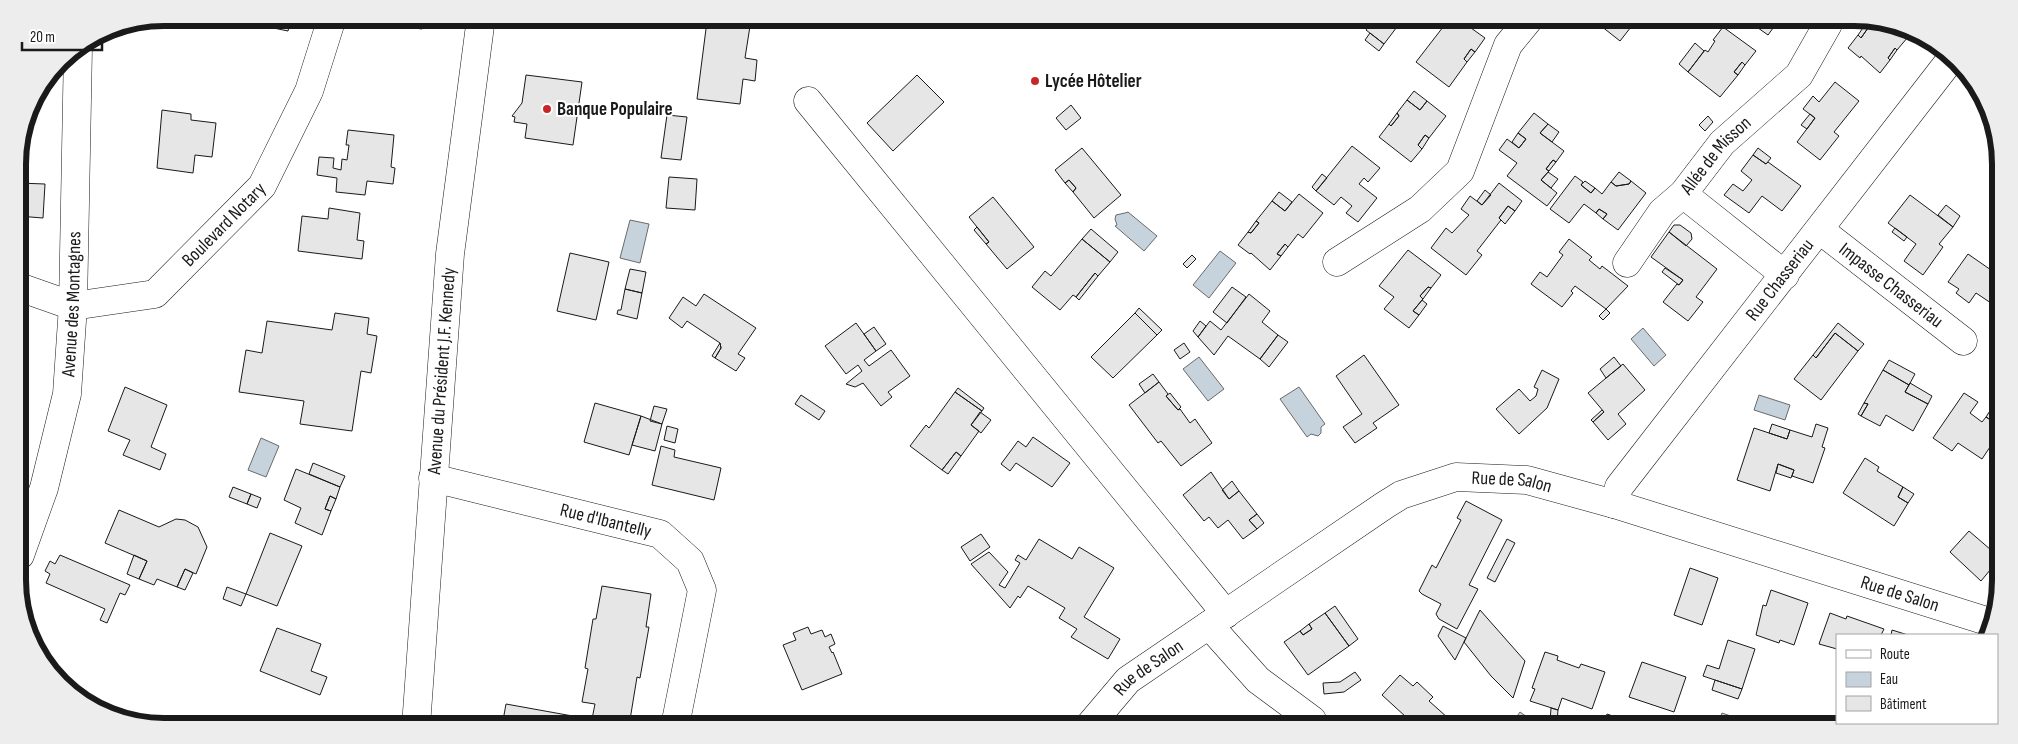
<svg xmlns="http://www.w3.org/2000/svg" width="2018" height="744" font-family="'Sofia Sans Condensed',sans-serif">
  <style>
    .water { fill: #c6d2dc; stroke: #6a6a6a }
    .building { fill: #e6e6e6; stroke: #1a1a1a }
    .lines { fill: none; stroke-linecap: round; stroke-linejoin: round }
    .minor-casing { stroke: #1a1a1a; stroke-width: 29 }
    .minor { stroke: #fff; stroke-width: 28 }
    .poi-dot { fill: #c62828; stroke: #fff; stroke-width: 2 }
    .labels { text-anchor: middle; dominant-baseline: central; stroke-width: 4; stroke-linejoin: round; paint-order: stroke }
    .poi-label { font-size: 19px; font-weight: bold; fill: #1a1a1a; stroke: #fff; text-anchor: start }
    .street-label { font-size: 19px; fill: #1a1a1a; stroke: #fff }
    .rim { fill: none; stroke: #1a1a1a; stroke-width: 6 }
  </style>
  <rect width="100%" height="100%" fill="#fff"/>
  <path class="water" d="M1125,213L1128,212L1157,236L1144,251L1115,226L1117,225L1115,219L1116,215Z
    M630,220L649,224L640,263L620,258Z
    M1220,251L1236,263L1209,298L1193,285Z
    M1643,328L1666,355L1654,366L1631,339Z
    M1199,357L1224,389L1208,401L1183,369Z
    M1299,387L1325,424L1321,427V433L1318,436L1311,434L1307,437L1280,399Z
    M1759,395L1790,405L1785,420L1754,410Z
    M261,438L279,446L266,477L248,470Z
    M1520,712L1540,726H1510Z
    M1722,713L1760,726H1717Z"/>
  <path class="building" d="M225,18H291L288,31Z
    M377,18H424L422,29L377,23Z
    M1375,18H1402L1403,19L1384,44L1366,30Z
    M1450,18H1457L1485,38L1475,52L1471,49L1464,59L1467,62L1449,87L1416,62Z
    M1600,18H1638L1620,41L1596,22Z
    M1648,18H1670L1662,28Z
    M1744,18H1768L1776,24L1768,35Z
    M1869,20L1896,24L1894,26L1908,37L1897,50L1895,48L1888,58L1890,60L1880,73L1861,56L1860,58L1848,48L1858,35L1861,38L1868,28L1865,25Z
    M707,21L750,26L745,58L757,60L755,81L743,79L740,104L697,99Z
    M1896,24L1900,25L1911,32L1908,37L1894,26Z
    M1865,25L1868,28L1861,38L1858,35Z
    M1723,27L1756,51L1745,65L1742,62L1734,72L1738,75L1720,97L1688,72L1705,50L1708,52L1715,41L1713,40Z
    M1370,33L1384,44L1379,51L1365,40Z
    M1695,43L1704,51L1688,72L1679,64Z
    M1895,48L1897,50L1890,60L1888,58Z
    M1471,49L1475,52L1467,62L1464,59Z
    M1742,62L1745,65L1738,75L1734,72Z
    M526,75L582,82L573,145L525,138L527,124L514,122L515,117L512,116L522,103Z
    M917,75L944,102L893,151L867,123Z
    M1835,82L1859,101L1834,132L1839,136L1820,160L1797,142L1815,118L1803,109L1813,96L1819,102Z
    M1414,91L1427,101L1420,110L1407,100Z
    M33,100H35L34,115H29Z
    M1407,100L1420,110L1427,101L1446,116L1429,138L1425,135L1418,145L1422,149L1411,162L1379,137L1389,124L1391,126L1399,116L1397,113Z
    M1071,105L1081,118L1066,130L1056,118Z
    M162,110L191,114V120L216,123L212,157L195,155L193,173L157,168Z
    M1397,113L1399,116L1391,126L1389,124Z
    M1534,113L1548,124L1540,133L1564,151L1556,162L1553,160L1546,169L1549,171L1541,180L1557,193L1547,206L1507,176L1517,163L1499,150L1507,139L1519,148L1526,139L1518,133Z
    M1810,114L1815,118L1807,129L1801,125Z
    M667,115L687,117L681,160L661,158Z
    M1708,116L1713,122L1705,131L1699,125Z
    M1987,118L1999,145V151L1996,152Z
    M1548,124L1559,132L1552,142L1540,133Z
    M348,130L394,135L391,167L395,168L393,184L367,181L365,195L336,192L337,178L317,175L319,157L334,158L333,168L341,170L342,159L347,160L349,145H346Z
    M1518,133L1526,139L1519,148L1512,142Z
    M1425,135L1429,138L1422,149L1418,145Z
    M1352,146L1380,168L1368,182L1364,178L1359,184L1377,198L1358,222L1346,213L1352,206L1341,197L1334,205L1316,191Z
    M1082,148L1121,195L1094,218L1073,192L1076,188L1069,180L1065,183L1055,170Z
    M1758,148L1771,158L1766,164L1753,155Z
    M1753,155L1766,164L1768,162L1801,186L1782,211L1762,196L1749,213L1724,195L1733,184L1743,191L1752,180L1741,171Z
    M1553,160L1556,162L1549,171L1546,169Z
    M1548,172L1558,179L1551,188L1541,180Z
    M1619,172L1631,181L1629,184L1616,186L1611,182Z
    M1322,174L1327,178L1316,191L1312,187Z
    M1575,176L1583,182L1581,185L1591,193L1595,188L1602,194L1611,182L1616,186L1629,184L1631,181L1646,193L1618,230L1603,219L1607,214L1599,209L1596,213L1584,204L1569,223L1550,209Z
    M669,177L697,179L695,210L666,208Z
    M1069,180L1076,188L1073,192L1065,183Z
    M1585,181L1595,188L1591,193L1581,185Z
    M18,183L45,184L43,218L18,216Z
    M1499,183L1522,201L1515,211L1508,206L1499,218L1501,220L1477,251L1482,255L1466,275L1431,248L1446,228L1452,233L1469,215L1461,209L1470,196L1482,205Z
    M1485,190L1491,195L1482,205L1477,201Z
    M1279,192L1292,202L1285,211L1272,201Z
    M1299,194L1323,213L1303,238L1298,234L1288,247L1285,244L1277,254L1281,256L1270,270L1251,253L1250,254L1238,245L1248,232L1251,233L1259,223L1256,221L1272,201L1285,211Z
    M1910,195L1953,227L1939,244L1943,247L1923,275L1904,261L1916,244L1888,223Z
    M993,197L1034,247L1007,269L986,244L989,242L969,217Z
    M1946,205L1960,216L1953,227L1938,215Z
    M1508,206L1515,211L1505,224L1499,218Z
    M329,208L360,213L357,240L364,241L362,259L298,251L302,216L328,219Z
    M1599,209L1607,214L1603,219L1596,213Z
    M1256,221L1259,223L1251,233L1248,232Z
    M1674,225H1680L1691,233L1692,239L1686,246L1669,232Z
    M977,227L989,242L986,244L974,230Z
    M1895,228L1907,237L1904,241L1892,232Z
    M1091,229L1118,252L1110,262L1082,239Z
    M1669,232L1717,269L1696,297L1703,302L1688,321L1663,302L1677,284L1679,285L1683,280L1651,257Z
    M1082,239L1110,262L1098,276L1095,273L1076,297L1073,295L1060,310L1032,287L1045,271L1051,276Z
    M1569,239L1592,257L1589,260L1600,269L1602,266L1628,286L1606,309L1575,286L1571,291L1573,293L1562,307L1531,284L1540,272L1547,277L1563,255L1559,252Z
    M1285,244L1288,247L1281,256L1277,254Z
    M1408,250L1441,275L1431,288L1428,287L1420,296L1423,299L1413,311L1419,315L1409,328L1384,309L1394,297L1379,286Z
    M570,253L609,262L596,320L557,311Z
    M1968,254L1991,270L2000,258V309L1976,293L1969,303L1956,293L1959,289L1948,282Z
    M1192,255L1196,259L1187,268L1183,264Z
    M1665,268L1683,280L1679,285L1662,272Z
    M630,269L646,272L642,293L625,289Z
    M1095,273L1098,276L1079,300L1076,297Z
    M1232,287L1246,297L1227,323L1213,312Z
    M1428,287L1431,288L1423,299L1420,296Z
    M625,289L642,293L637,319L617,314L618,310H621Z
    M704,294L756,328L738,354L745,358L736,371L715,358L721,348L720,343L687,321L682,328L669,318L683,297L696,306Z
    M1249,294L1270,311L1262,322L1278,335L1260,359L1228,336L1214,355L1198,337L1210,321L1221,330Z
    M1422,300L1427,304L1419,315L1413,311Z
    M1139,308L1162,330L1157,335L1135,313Z
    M1606,309L1610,313L1603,320L1599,316Z
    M335,313L369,318L367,334L377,336L371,373L361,371L352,431L300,424L304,401L239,392L246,350L262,353L267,321L332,330Z
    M1135,313L1157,335L1113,378L1091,357Z
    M1200,321L1206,326L1198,337L1193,331Z
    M856,323L876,351L864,360L869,366L891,350L910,376L888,392L892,397L881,406L863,383L855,387L846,384L862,371L858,365L846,374L825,346Z
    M1838,323L1864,344L1858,351L1835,333L1816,358L1813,355Z
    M874,327L886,344L876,351L864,334Z
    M1835,333L1858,351L1821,400L1794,379L1813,355L1816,358Z
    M1278,335L1288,342L1269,367L1260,359Z
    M720,343L721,348L715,358L712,356Z
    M1184,343L1190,352L1180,359L1174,350Z
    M1364,355L1399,405L1373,423L1377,428L1355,443L1343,427L1362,414L1336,376Z
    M1614,357L1621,366L1606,378L1600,369Z
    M1889,360L1915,374L1909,385L1883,370Z
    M1623,364L1645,390L1618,414L1626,424L1608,440L1593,422L1604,412L1588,393Z
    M1542,370L1559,379L1547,408L1519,434L1496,409L1519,389L1530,401L1536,396L1538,389L1534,387Z
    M1883,370L1909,385L1905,392L1928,404L1913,431L1886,415L1880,426L1861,416L1868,404L1864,403Z
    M1153,374L1159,382L1145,393L1139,384Z
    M1159,382L1168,394L1166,396L1178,410L1180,409L1190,423L1195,419L1212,443L1181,466L1161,441L1158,443L1129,405Z
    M1910,383L1932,396L1928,404L1905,392Z
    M125,387L167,405L151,447L166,454L160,470L123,455L130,440L108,431Z
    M958,388L984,408L982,411L955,392Z
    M955,392L982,411L971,425L979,431L961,456L956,452L942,470L910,446L926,425L929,428Z
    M1170,393L1181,407L1178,410L1166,396Z
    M1964,393L1978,402L1970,413L1982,422L1986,417L2000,426V432L1982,459L1958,443L1952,451L1933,438Z
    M801,395L825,411L819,420L795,404Z
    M595,403L641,416L629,455L584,442Z
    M1864,403L1868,404L1861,416L1858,414Z
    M654,406L667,409L662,424L650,421Z
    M1993,406L2000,412V426L1986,417Z
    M1602,410L1604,412L1593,422L1591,420Z
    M980,412L991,420L981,433L971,425Z
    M641,416L662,424L655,451L632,445Z
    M1772,424L1790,430L1787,439L1769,433Z
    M1816,424L1828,428L1822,447L1825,448L1813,483L1792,476L1794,470L1778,464L1770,491L1737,480L1754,428L1787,439L1790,430L1812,437Z
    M667,426L678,429L675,443L664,440Z
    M1033,437L1070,463L1052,487L1016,463L1010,471L1001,464L1018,441L1026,447Z
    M661,446L675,450L674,457L721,468L714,500L652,485Z
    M956,452L961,456L948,474L942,470Z
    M1865,458L1879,467L1877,471L1903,487L1898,497L1908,503L1894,526L1843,493Z
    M313,463L345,476L340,487L309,474Z
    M1778,464L1794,470L1791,478L1776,473Z
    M296,469L340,487L336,499L330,496L325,509L331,511L322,535L295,523L301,508L284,500Z
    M1211,472L1229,499L1239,491L1257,514L1249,520L1257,529L1243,539L1228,520L1218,528L1209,517L1204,521L1183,495Z
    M1232,481L1239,491L1229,499L1222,490Z
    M233,487L251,494L247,504L229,497Z
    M1903,487L1914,494L1908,503L1898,497Z
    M251,494L261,498L257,508L247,504Z
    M330,496L336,499L331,511L325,509Z
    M1466,501L1502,520L1469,585L1478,589L1457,629L1439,619L1436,614L1441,604L1422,594L1419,591L1432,565L1436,568L1461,520L1457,518Z
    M119,510L159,527L176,519L185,520L198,527L207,547L196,574L185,569L177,587L157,579L154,585L139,579L147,561L105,543Z
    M1257,514L1264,523L1257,529L1249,520Z
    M1969,531L1991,550L1997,543L2000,546V558L1981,581L1950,552Z
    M270,533L302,546L277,606L246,594Z
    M981,534L990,547L970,561L961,547Z
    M1039,539L1072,559L1079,547L1114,568L1084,617L1120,639L1108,659L1071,637L1077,629L1059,618L1065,608L1028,586L1020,598L1018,596L1010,608L971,564L989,552L1008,572L999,585L1005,588L1020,563L1015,560L1018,555L1026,560Z
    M1507,539L1515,543L1495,582L1487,578Z
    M60,555L130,585L125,595L120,593L107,623L100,620L105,609L46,583L50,574L45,571L50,561L55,564Z
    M134,555L147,561L139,579L127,574Z
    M1690,568L1718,578L1702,625L1674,615Z
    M185,569L193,573L185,590L177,587Z
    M602,586L651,594L646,627H649L640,678L637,677L629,726L592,719L595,704L582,702L588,669L585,668L593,619H596Z
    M227,587L246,594L241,606L223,599Z
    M1771,590L1808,603L1794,645L1780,640L1779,643L1756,635L1763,605L1766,606Z
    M1335,606L1358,639L1349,646L1325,613Z
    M1480,610L1525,661L1513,698L1491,676L1464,642Z
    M1325,613L1349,646L1308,675L1284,642L1300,631L1303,635L1312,629L1309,624Z
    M1830,613L1846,619L1847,616L1884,629L1881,635H1837V649L1819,644Z
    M1309,624L1312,629L1303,635L1300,631Z
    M1443,626L1466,638L1455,660L1438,636Z
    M808,627L811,634L822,630L825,637L831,634L835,644L829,647L832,653L833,652L842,674L802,690L783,645L796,640L793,633Z
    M277,628L321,644L311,671L327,677L320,695L260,671Z
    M1892,630L1908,635H1891Z
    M1728,640L1755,649L1742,689L1703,676L1707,665L1719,669Z
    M1545,652L1558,656L1557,660L1579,668L1581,664L1605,672L1592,709L1562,698L1558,710L1530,701L1535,689L1532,688Z
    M1642,662L1686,677L1674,712L1629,697Z
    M1355,672L1361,680L1344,692L1324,694L1323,683L1340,682Z
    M1400,675L1413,686L1417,682L1433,697L1429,701L1457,726H1398L1406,717L1382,695Z
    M1715,680L1742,689L1738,699L1712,690Z
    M506,704L567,715L565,726H502Z
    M1551,708L1558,710L1557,723L1550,722Z
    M1607,714L1627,721L1626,726H1602Z
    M567,715L579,717L577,726H565Z
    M1558,716L1578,723L1574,726H1557Z
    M472,717L503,723L502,726H471Z
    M579,717L629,726H577Z"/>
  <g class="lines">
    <defs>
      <g id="minor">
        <path d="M808,101L1226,614"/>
        <path id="s1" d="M1820,230L1963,341"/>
        <path d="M1337,262L1420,209L1460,171L1508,45L1530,18"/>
        <path d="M1627,263L1662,212L1683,194"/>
        <path id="s2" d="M1785,275L1683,194L1722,143L1799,75L1828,24V18"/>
        <path id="s3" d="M19,287L73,306L155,294L262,186L309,91L332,18"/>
        <path id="s4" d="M433,478L660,534L690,561L702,590L675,726"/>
        <path id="s5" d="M1614,504L1619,487L1951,59"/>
        <path id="s6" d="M20,555L44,488L67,394L73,306L78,48"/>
        <path d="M1209,625L1258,680L1312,720"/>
        <path id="s7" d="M416,726L450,254L481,18"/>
        <path id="s8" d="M1089,726L1128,680L1385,505L1401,495L1456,477L1527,480L1614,504L1993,623"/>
      </g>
    </defs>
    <use href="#minor" class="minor-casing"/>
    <use href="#minor" class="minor"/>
  </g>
  <g class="poi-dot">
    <circle cx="1035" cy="81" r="5"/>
    <circle cx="547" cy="109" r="5"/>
  </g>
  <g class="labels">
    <g class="poi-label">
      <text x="1045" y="81">Lycée Hôtelier</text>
      <text x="557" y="109">Banque Populaire</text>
    </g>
    <g class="street-label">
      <text stroke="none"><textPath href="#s2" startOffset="181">Allée de Misson</textPath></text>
      <text stroke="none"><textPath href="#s3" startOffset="238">Boulevard Notary</textPath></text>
      <text stroke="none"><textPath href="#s5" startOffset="280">Rue Chasseriau</textPath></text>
      <text stroke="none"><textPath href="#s1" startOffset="90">Impasse Chasseriau</textPath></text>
      <text stroke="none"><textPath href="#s6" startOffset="258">Avenue des Montagnes</textPath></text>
      <text stroke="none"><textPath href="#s7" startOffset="356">Avenue du Président J.F. Kennedy</textPath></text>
      <text stroke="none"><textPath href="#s8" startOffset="504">Rue de Salon</textPath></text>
      <text stroke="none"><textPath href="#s4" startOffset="178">Rue d'Ibantelly</textPath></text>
      <text stroke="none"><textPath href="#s8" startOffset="909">Rue de Salon</textPath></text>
      <text stroke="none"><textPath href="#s8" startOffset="84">Rue de Salon</textPath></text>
    </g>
  </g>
  <path d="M0 0H2018V744H0ZM164 26H1854A138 138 0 0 1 1992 164V580A138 138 0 0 1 1854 718H164A138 138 0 0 1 26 580V164A138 138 0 0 1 164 26Z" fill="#ededed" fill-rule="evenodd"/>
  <path class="rim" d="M164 26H1854A138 138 0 0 1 1992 164V580A138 138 0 0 1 1854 718H164A138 138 0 0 1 26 580V164A138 138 0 0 1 164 26Z"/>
  <rect x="1836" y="634" width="162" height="90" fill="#ffffff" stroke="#a3a3a3"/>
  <rect x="1846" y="650" width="25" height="8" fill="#ffffff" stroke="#a3a3a3"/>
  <text x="1880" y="659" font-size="15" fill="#1a1a1a">Route</text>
  <rect x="1846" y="672" width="25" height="15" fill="#c6d2dc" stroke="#a3a3a3"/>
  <text x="1880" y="684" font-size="15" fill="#1a1a1a">Eau</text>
  <rect x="1846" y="696" width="25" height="15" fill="#e6e6e6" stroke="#a3a3a3"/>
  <text x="1880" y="709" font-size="15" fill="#1a1a1a">Bâtiment</text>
  <path d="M22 42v8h80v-8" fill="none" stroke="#1a1a1a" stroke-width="2.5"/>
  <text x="30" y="42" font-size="15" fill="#1a1a1a" stroke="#ffffff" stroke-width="4" paint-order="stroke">20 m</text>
</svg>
